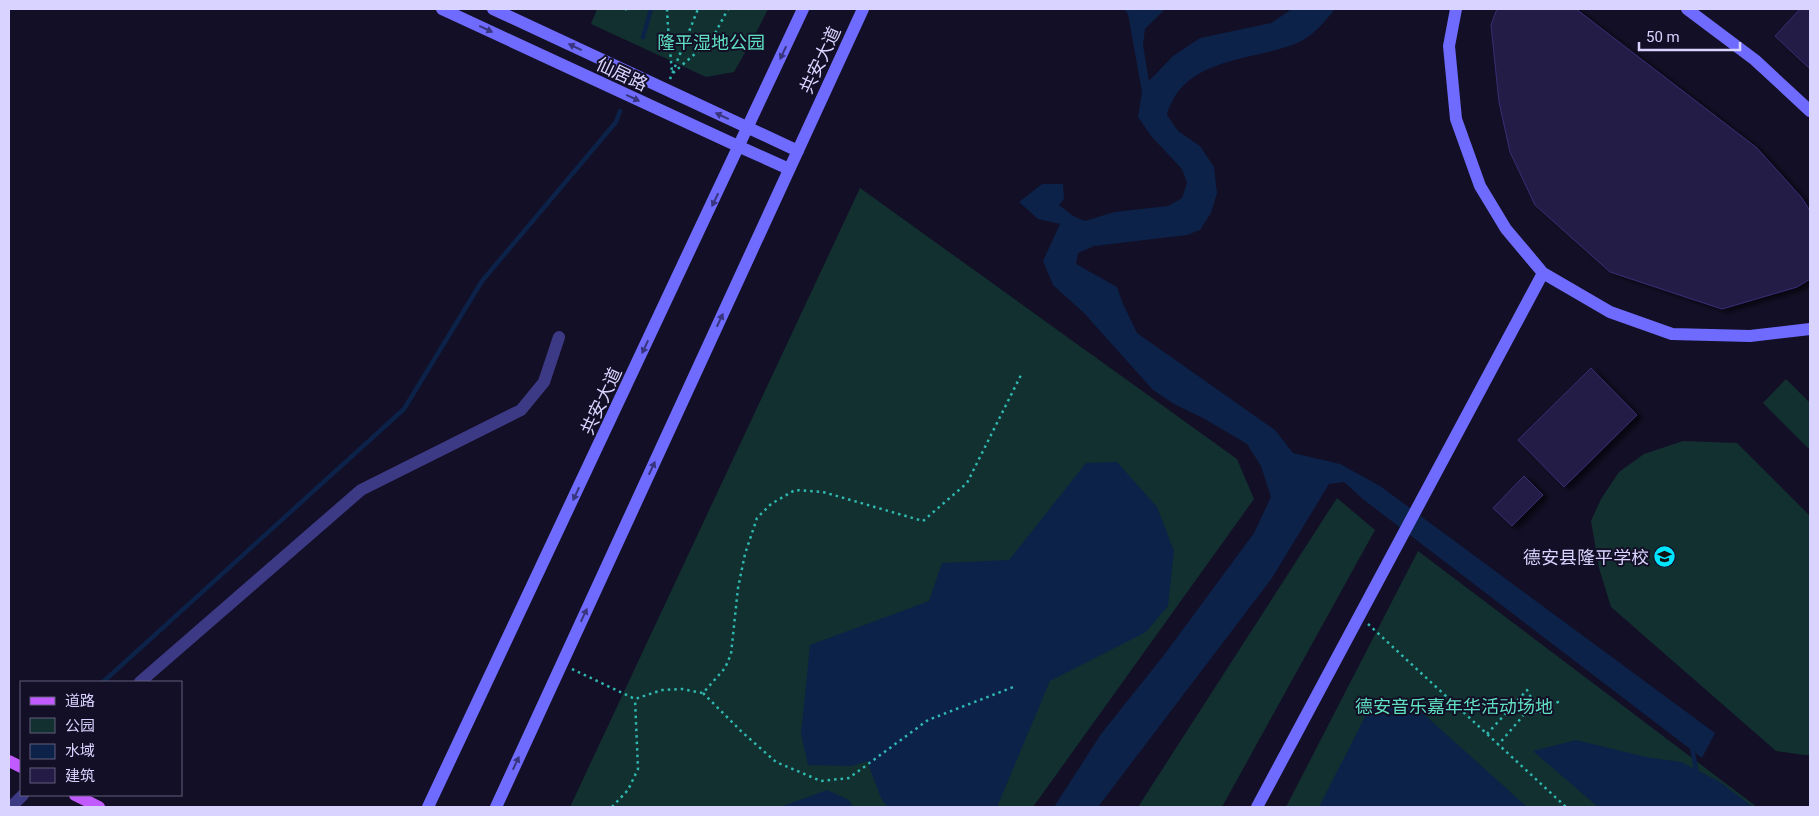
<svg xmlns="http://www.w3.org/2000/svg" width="1819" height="816" font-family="Roboto,'Noto Sans SC',sans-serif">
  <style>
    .green { fill: #12302f }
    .water { fill: #0c2248 }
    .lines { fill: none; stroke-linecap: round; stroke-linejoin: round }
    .stream { stroke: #0c2248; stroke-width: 4.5 }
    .building { fill: #241b47; stroke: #3b2d73; filter: url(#shadow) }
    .path { stroke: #2fb8b0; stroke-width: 2.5; stroke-dasharray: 2.5 4; stroke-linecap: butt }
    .street { stroke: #3d3a85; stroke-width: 12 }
    .secondary { stroke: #6f6bff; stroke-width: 12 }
    .primary { stroke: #c25bff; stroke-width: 12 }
    .oneway { fill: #38347d }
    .labels { text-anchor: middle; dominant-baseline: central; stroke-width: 4; stroke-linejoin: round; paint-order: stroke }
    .park-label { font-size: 18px; fill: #5fe0c0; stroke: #130f26 }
    .street-label { font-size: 18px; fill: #d9d4ff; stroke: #130f26 }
    .poi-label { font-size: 18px; fill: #d9d4ff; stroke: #130f26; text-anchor: end }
  </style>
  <defs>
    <filter id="shadow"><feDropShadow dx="5.5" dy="3" stdDeviation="2.5" flood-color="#0009"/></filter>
  </defs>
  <rect width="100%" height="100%" fill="#130f26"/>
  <path class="green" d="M597,9H768L754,37L734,72L706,77L591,24Z
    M860,188L1237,459L1254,499L1033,807H570Z
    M1786,379L1810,403V450L1763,403Z
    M1683,441L1737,443L1810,516V755H1804L1776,751L1611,607L1599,568L1591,521L1601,499L1619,472L1644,454Z
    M1337,498L1375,530L1222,807H1138Z
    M1418,551L1757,807H1286Z"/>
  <path class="water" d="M1124,9H1165L1145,29L1143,45L1149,81L1173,56L1200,38L1271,23L1292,9H1335C1325,22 1311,38 1295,44C1250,61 1182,58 1167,115L1178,131L1200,146L1214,167L1217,193L1211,213L1200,230L1187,235L1094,246L1078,253L1076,264L1117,287L1123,304L1137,333L1275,430L1293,453L1340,464L1380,486L1715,733L1702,758L1364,500L1344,482L1329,484L1272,578L1098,807H1054L1101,734L1164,655L1254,533L1271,497L1261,466L1247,444L1203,418L1174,404L1153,390L1084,313L1053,285L1043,261L1060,224L1038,219L1019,202L1042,184H1063L1064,199L1059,205L1073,216L1085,221L1114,212L1168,206L1182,198L1187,183L1182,169L1151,136L1138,117L1142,92L1128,14Z
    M1117,462L1157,507L1174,551L1168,606L1146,632L1050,681L997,807H887L881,798L867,761L852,766L808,765L801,734L810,645L929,601L942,563L1009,560L1086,463Z
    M1406,698L1527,807H1528H1319L1370,707Z
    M1576,740L1646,757L1681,762L1720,782L1753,807H1598L1533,751Z
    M827,790L849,800L853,807H780Z"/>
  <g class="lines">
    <path class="stream" d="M643,37L651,9
      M103,682L404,409L482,281L616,122L620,111
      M1692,748L1697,774"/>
  </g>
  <path class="building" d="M1497,9H1576L1757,148L1802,198L1810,211V279L1797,287L1722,309L1610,272L1535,205L1510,152L1499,102L1491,25Z
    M1800,9H1810V69L1775,36Z
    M1591,368L1637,415L1564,487L1518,440Z
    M1524,476L1543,495L1512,526L1493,508Z"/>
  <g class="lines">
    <path class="path" d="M667,9L668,27L672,72
      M625,10L626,9
      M673,73L712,39L728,9
      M670,79L698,9
      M1368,624L1566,807
      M572,669L635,699L662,690L682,689L703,693L725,668L731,654L738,588L745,554L757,518L771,504L795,490L823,492L923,521L967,483L1022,373
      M703,693L742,732L776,762L821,781L849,778L928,720L1016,686
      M1487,734L1527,690L1534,703L1558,702L1536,714L1534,703L1498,745
      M612,807L628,790L638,769L635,699"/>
    <path class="street" d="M140,682L361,490L521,410L544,382L559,337
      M11,807L23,795"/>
    <path class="secondary" d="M442,9L740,147L789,169
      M493,9L798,151
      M1456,9L1449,46L1456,119L1480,186L1506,229L1543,273L1610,312L1672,334L1750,336L1810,329
      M1687,9L1755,60L1810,111
      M428,807L803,9
      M496,807L863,9
      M1257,807L1543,273"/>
    <path class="primary" d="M9,761L21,767
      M75,795L99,807"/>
  </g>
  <defs><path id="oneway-solid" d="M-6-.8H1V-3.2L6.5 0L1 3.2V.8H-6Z" transform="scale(1.25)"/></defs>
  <g class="oneway">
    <use href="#oneway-solid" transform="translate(486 29) rotate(25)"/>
    <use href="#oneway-solid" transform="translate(575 47) rotate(-155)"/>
    <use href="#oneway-solid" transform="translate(783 53) rotate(115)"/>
    <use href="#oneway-solid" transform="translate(633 98) rotate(25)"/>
    <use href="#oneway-solid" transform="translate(722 116) rotate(-155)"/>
    <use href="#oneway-solid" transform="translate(715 200) rotate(115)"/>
    <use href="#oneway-solid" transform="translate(720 320) rotate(-65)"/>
    <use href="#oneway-solid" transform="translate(645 347) rotate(115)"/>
    <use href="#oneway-solid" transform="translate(652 468) rotate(-65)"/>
    <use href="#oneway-solid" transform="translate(576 494) rotate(115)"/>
    <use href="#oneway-solid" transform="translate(584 615) rotate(-65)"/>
    <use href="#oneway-solid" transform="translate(516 763) rotate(-65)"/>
  </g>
  <defs>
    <symbol id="school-disc" viewBox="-11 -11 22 22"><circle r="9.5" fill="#00e5ff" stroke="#130f26"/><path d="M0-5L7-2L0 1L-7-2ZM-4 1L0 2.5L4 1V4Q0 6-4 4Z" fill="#111"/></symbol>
  </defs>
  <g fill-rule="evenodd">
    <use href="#school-disc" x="1652" y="544" width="25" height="25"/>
  </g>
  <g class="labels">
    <g class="park-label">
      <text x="711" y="42">隆平湿地公园</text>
      <text x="1454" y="706">德安音乐嘉年华活动场地</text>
    </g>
    <g class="street-label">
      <text transform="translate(820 60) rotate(-65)">共安大道</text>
      <text transform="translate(622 74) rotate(25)">仙居路</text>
      <text transform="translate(601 401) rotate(-65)">共安大道</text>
    </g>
    <g class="poi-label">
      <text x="1649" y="557">德安县隆平学校</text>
    </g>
  </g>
  <rect width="1819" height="816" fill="none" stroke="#d9d4ff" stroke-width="20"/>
  <rect x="20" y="681" width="162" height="115" fill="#130f26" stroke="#625e7d"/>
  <rect x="30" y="697" width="25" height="8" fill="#c25bff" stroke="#625e7d"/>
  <text x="65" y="706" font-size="15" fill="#d9d4ff">道路</text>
  <rect x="30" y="718" width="25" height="15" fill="#12302f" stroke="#625e7d"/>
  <text x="65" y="731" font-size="15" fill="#d9d4ff">公园</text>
  <rect x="30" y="744" width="25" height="15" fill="#0c2248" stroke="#625e7d"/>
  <text x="65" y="756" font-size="15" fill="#d9d4ff">水域</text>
  <rect x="30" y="768" width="25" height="15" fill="#241b47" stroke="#625e7d"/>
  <text x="65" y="781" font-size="15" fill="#d9d4ff">建筑</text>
  <path d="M1639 42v8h101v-8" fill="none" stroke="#d9d4ff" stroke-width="2.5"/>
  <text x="1646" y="42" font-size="15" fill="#d9d4ff" stroke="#130f26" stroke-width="4" paint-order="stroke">50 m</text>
</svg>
